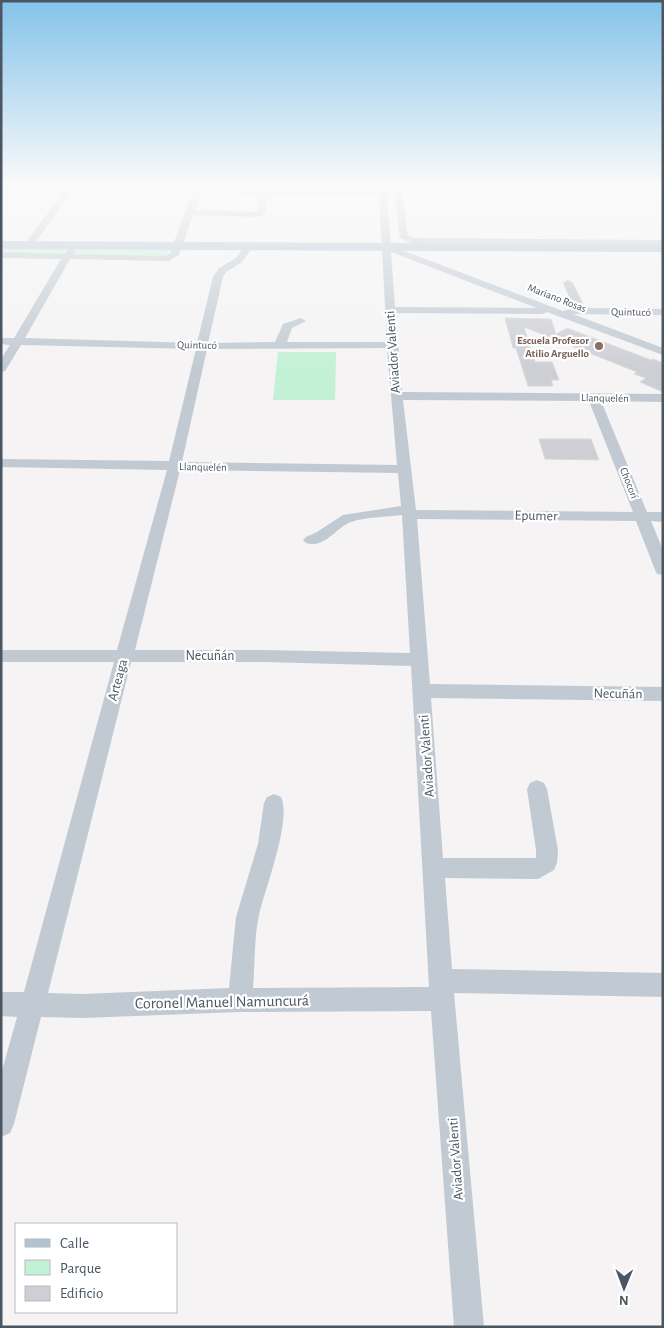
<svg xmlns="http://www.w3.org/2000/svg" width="664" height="1328" font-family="'Alegreya Sans',sans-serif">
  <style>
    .green { fill: #c3f1d5 }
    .building { fill: #cdcfd5; stroke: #d7d9de }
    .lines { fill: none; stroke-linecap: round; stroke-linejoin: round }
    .minor { fill: #c1cad2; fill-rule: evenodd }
    .major { fill: #b3c2d1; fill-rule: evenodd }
    .education-dot { fill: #8d6e63; stroke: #fff; stroke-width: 2 }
    .labels { text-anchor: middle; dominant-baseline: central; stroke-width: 4.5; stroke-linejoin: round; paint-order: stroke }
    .far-street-label { font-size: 11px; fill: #4a5661; stroke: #fff }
    .far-education-label { font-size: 11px; font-weight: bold; fill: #785e54; stroke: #fff; text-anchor: end }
    .street-label { font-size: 14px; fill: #4a5661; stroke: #fff }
    .near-street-label { font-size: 16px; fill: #4a5661; stroke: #fff }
  </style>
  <rect width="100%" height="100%" fill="#f5f3f3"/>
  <path class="green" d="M1,246L67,247L63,255L1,253Z
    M79,248L172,249L164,256H71Z
    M278,352H336L335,400H273Z"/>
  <path class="building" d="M505,318L551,319L556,334L567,328L651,360L653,359L663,363V392L640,382L646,378L634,374L637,372L524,327L535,362H552L559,380H551L553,386H528L516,348H513Z
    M539,439H591L599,460L545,459Z"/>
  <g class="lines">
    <path class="minor" d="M68,185H76L73,189L194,190L196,185H204L202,190L378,191V185H386L391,246L563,311L574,308L563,283L568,280L573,283L585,308L663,309V315L573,314L663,348V355L547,312L542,314L396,313L402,392L663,394V402L601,401L647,512H663V522L651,521L663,550V575L657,574L655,570L636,521L417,519L430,684L663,687V701L431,698L443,858H536V850L527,789L530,783L537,780L544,783L547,789L558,850L557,863L554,870L538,879L445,878L452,969L663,973V997L454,993L484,1327H454L431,1011L240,1012L83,1018L41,1017L14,1124L10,1133L1,1137V1074L17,1017L1,1016V992H24L114,662H1V650H117L167,470L1,467V459L169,461L196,349L21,345L5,371L1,372V359L10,345L1,344V338H14L61,259L1,258V252L64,254L68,248L71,247L76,250L73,254L164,256L170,253L192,194H70L32,247H26L24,245L62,194L1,193V189H65ZM201,194L256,195L259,205L256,212L195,210ZM264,195H379L387,342H287L292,328L306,321L301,318L283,324L275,342L208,343L223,277L226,272L242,262L253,247L248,244L245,245L236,258L219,268L213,277L197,343L25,338L70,259L169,261L179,255L193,215L260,217C269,213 266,202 264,195ZM391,252L537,308L395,307ZM387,348L397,465L182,462L207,349ZM403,400L589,401L633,512L416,510ZM180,470L398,473L401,506L343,515L317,532L306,537L303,540L306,543C325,549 335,528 351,522C366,517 386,517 402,515L410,653L264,650H135ZM131,662H264L411,666L429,987L253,988C255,964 254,938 259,915C265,889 292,820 281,797L274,794L267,797L264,803L258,844L236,917L229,988L83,994L48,993Z
      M393,185H401L408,236L415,238L663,240V246L414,244L400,238Z"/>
    <path class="major" d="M1,241L663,244V252L1,249Z"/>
  </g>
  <linearGradient id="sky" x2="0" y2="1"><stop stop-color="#85c3ea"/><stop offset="0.5" stop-color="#fafafa"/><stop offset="1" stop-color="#fafafa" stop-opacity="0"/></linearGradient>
  <rect width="664" height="371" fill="url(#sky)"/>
  <circle class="education-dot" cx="599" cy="346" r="5"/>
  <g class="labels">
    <g class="far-street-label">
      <text transform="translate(557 298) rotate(21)">Mariano Rosas</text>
      <text transform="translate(631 312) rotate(1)">Quintucó</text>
      <text transform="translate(197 345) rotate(1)">Quintucó</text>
      <text transform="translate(605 398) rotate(1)">Llanquelén</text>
      <text transform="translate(203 467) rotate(1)">Llanquelén</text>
      <text transform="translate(629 483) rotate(68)">Chocorí</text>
    </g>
    <g class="far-education-label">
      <text x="589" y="340">Escuela Profesor<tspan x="589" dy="13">Atilio Arguello</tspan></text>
    </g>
    <g class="street-label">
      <text transform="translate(393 352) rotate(-94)">Aviador Valenti</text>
      <text transform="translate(536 516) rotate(1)">Epumer</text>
      <text x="210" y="656">Necuñán</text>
      <text transform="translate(118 680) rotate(-75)">Arteaga</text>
      <text transform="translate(618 694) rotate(1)">Necuñán</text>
      <text transform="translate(427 756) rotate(-94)">Aviador Valenti</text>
      <text transform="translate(456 1159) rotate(-94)">Aviador Valenti</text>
    </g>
    <g class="near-street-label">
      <text transform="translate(222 1002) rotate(-1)">Coronel Manuel Namuncurá</text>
    </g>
  </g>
  <rect width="664" height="1328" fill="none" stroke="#4a5661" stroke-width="5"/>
  <rect x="15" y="1223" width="162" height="90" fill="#ffffff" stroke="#b7bbc0"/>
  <rect x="25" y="1239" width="25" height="8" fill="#b3c2d1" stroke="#b7bbc0"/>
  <text x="60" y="1248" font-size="15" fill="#4a5661">Calle</text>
  <rect x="25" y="1260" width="25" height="15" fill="#c3f1d5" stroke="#b7bbc0"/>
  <text x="60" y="1273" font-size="15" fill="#4a5661">Parque</text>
  <rect x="25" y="1286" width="25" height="15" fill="#cdcfd5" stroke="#b7bbc0"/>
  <text x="60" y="1298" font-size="15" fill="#4a5661">Edificio</text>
  <g transform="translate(624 1288) rotate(181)" stroke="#ffffff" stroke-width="4" paint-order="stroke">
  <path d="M0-4L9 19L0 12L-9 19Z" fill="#4a5661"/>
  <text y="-8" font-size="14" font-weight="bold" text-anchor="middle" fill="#4a5661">N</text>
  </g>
</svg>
